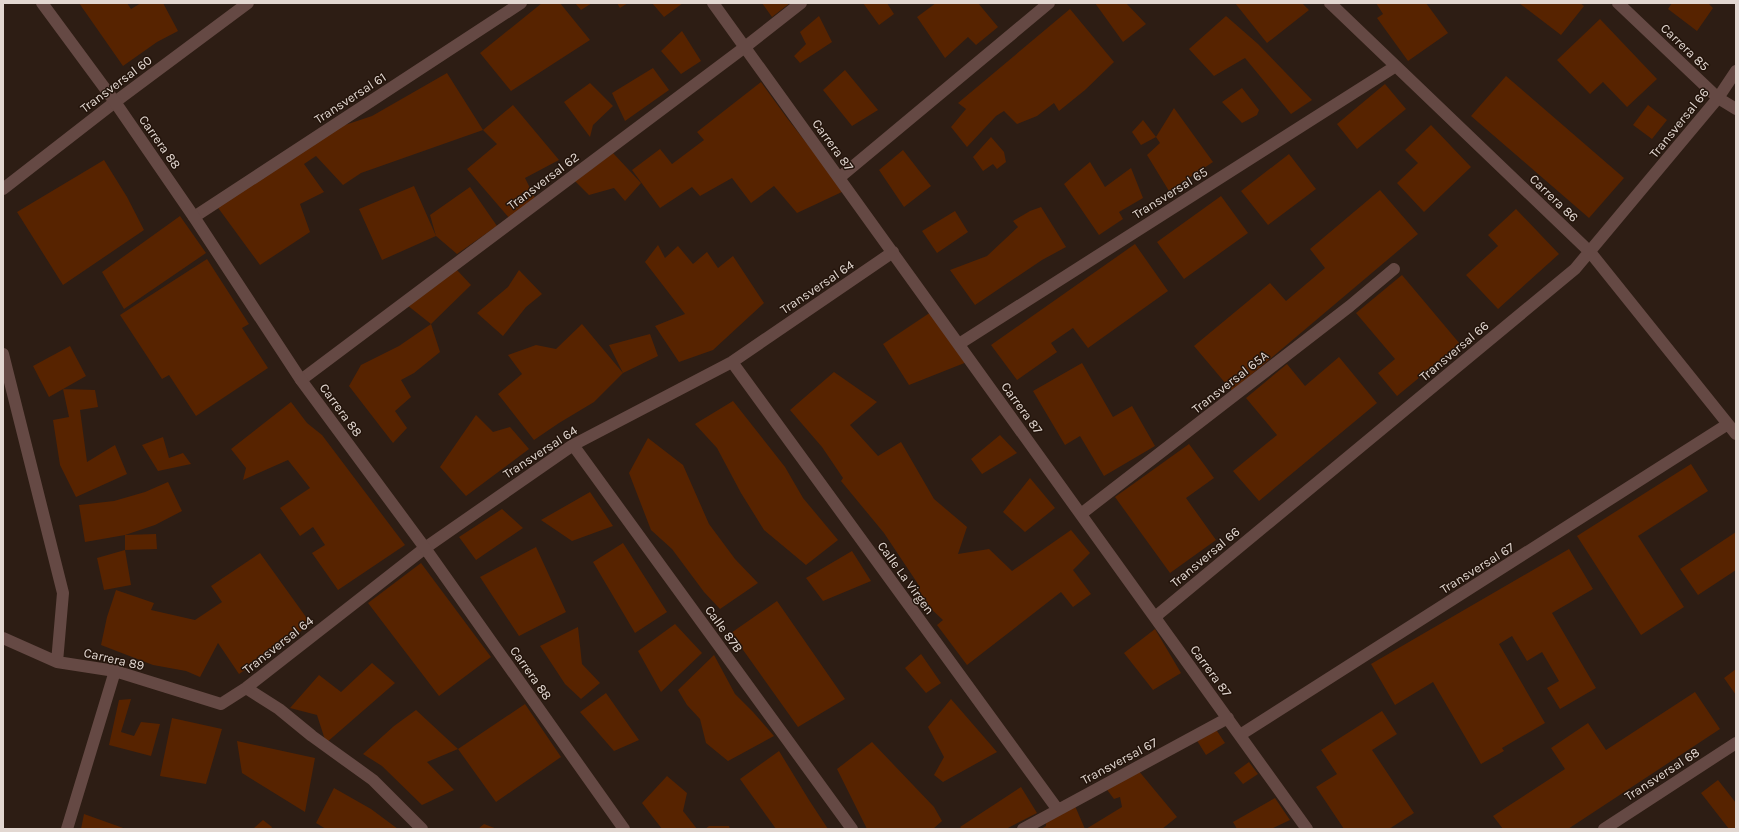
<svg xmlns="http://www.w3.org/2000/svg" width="1739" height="832" font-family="Karla,sans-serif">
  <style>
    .building { fill: #572300 }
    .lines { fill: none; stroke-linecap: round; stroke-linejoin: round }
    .minor { stroke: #654944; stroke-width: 12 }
    .tertiary { stroke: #654944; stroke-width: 12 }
    .labels { text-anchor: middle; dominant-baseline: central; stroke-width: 3; stroke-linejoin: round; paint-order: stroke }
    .street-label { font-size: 13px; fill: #e2d7d1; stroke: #23140b }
  </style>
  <rect width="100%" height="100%" fill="#2d1d14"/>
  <path class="building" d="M79,3H127L131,9L141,3H163L178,31L157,42L123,66Z
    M542,3H560L590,40L511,91L480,53Z
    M575,3H592L581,10Z
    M617,3H628L620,8Z
    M652,3H683L664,17Z
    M762,3H790L772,17Z
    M863,3H887L894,14L879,25Z
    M936,3H978L998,27L976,45L968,37L945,58L917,17Z
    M1095,3H1126L1146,24L1123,42Z
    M1235,3H1302L1309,10L1267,43Z
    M1376,3H1426L1448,33L1408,61L1377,18L1383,14Z
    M1519,3H1580L1584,6L1561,35Z
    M1672,3H1708L1713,8L1697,31L1668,9Z
    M1070,9L1114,62L1085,90L1059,111L1054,103L1037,116L1017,124L1004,111L996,116L967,147L951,127L966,109L958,103Z
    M819,16L832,42L800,63L794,56L806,44L800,32Z
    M1226,16L1258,44L1312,100L1291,114L1245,58L1214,76L1189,49Z
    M1600,19L1657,79L1627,107L1603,82L1590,94L1557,60Z
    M682,31L701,61L681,74L661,51Z
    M653,68L669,90L625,121L612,93Z
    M845,70L878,110L852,126L823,90Z
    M447,73L483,130L513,105L559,160L525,178L536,200L510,219L467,169L497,144L483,130L361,173L343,185L316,156L304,164L324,192L300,204L310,232L260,265L216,205L330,130L372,116Z
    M1506,76L1624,178L1589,218L1471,116Z
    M761,82L787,118L844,191L797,213L774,186L751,203L732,178L700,196L692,187L660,208L632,170L660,149L672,164L704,140L697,132Z
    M590,83L613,106L593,125L590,137L564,102Z
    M1385,84L1406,109L1357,149L1337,124Z
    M1242,88L1259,110L1257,115L1242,123L1222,102Z
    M1648,105L1667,120L1652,139L1633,125Z
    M1174,108L1213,162L1169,191L1147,155L1160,143L1156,137Z
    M1143,120L1156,137L1141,145L1132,132Z
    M1431,125L1471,167L1424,212L1397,183L1418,163L1405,150Z
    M991,137L1004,152L1006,162L997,169L993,164L983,171L973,157Z
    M903,150L931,186L904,207L879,170Z
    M613,153L641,183L625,201L614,188L589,195L575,181Z
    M1289,154L1316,189L1268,225L1241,191Z
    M104,160L127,197L144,230L63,285L17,212Z
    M1090,162L1105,187L1131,168L1143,198L1119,212L1123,219L1099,235L1064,184Z
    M414,186L436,236L382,260L359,209Z
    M470,187L497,226L457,254L436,236L430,215Z
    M1380,190L1418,234L1232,391L1194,346L1270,283L1286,301L1325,268L1310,249Z
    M1221,196L1248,233L1184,279L1157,242Z
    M1041,207L1066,247L1042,260L975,305L950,270L987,256L1018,227L1013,221L1030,211Z
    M1516,209L1559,254L1498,309L1466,275L1498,246L1488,235Z
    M955,211L968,232L937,253L922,231Z
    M180,216L206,253L124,309L102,272Z
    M1135,244L1168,291L1088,348L1073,328L1051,343L1057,352L1017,380L991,345Z
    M658,245L665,258L678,246L693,264L707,252L718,268L733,256L764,303L713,350L679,362L655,326L685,314L645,262Z
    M207,259L249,324L242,328L268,368L196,416L169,375L162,379L120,315Z
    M456,269L471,285L431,324L407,305Z
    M519,270L542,294L526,307L503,336L477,313L508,287Z
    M1402,275L1460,344L1397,396L1378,373L1395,359L1356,313Z
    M934,310L967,362L909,385L883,344Z
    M431,324L440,352L414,373L401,380L411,397L395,411L407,428L393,443L349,386L361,365L399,346Z
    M582,324L623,373L594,402L559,423L534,440L498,394L522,374L508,355L536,345L556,349Z
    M650,334L658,356L623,373L609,345Z
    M70,346L86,376L49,397L33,366Z
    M1339,357L1377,403L1259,501L1233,471L1277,435L1246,398L1287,364L1305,386Z
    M1082,363L1113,417L1132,406L1155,446L1104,476L1080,436L1065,445L1033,391Z
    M834,372L877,402L850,425L878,456L901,442L934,499L967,527L958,554L989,549L1012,571L1071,530L1090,553L1073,570L1091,594L1073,607L1061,592L967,665L937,625L943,620L915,594L920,587L884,533L841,481L843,478L822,447L790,410Z
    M63,389L95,390L98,407L80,410L87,462L115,445L127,474L76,497L60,465L53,420L69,417Z
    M733,401L785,467L803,498L838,540L806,565L764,530L741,493L717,448L695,424Z
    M291,402L307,423L322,435L405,545L338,590L312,553L325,545L313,527L300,536L280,508L310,488L288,460L243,480L246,468L231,449Z
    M476,415L493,432L510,427L529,449L466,496L440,467Z
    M1000,435L1017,453L982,474L971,459Z
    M163,437L169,458L183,453L191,464L158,471L142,445Z
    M648,438L683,465L709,524L735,559L758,583L720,609L704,592L672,549L651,530L629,473Z
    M1189,444L1214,478L1186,498L1216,540L1170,573L1115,497Z
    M1691,464L1708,491L1638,536L1684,607L1641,635L1577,536Z
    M1030,478L1055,508L1025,532L1003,512Z
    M168,482L182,511L155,525L125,535L156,534L157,549L125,550L131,585L104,590L97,558L125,550V535L85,542L79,505L114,501L145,492Z
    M590,492L613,526L572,541L541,520Z
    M502,509L523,528L476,560L459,537Z
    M1736,532V570L1698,595L1680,569Z
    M623,543L667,612L635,633L593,562Z
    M536,547L566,612L519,636L480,577Z
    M1569,549L1593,589L1552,613L1596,688L1560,709L1547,688L1559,681L1542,652L1527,661L1512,636L1499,644L1545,723L1502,748L1504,751L1481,764L1433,682L1395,705L1371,664Z
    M852,551L871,581L823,601L806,578Z
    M260,553L311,624L239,674L218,643L200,677L186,671L153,665L101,645L107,617L116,590L154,603L151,610L195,620L222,602L211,586Z
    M421,563L491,657L439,696L368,603Z
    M777,601L845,699L798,727L731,633Z
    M675,624L702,653L661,692L638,651Z
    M578,627L582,664L600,683L581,699L565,684L540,646Z
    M1155,629L1181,673L1153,690L1124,653Z
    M921,654L941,683L926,693L905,668Z
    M714,655L735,694L753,712L774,736L728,761L706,743L700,719L687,705L678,690Z
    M372,663L395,683L326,743L317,715L290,708L319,675L341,692Z
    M1736,669V695L1724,678Z
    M1695,692L1720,729L1568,829H1503L1493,816L1565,769L1551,748L1588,723L1606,750Z
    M606,693L639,740L614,751L580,712Z
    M131,699L121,732L134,736L141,722L160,724L151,756L109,745L119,700Z
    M951,699L997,752L943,782L934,775L944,757L928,727Z
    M525,704L561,757L496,802L458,749Z
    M416,710L458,749L427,762L454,790L422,805L382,766L363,754L394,726Z
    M1382,711L1397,734L1372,750L1414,813L1389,829H1344L1316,787L1337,774L1321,750Z
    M172,718L222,729L206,784L160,776Z
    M1215,728L1225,743L1206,755L1196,739Z
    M237,741L315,758L305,812L242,773Z
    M872,742L934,807L942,821L933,829H867L837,769Z
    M779,751L809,800L828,829H776L740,779Z
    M1249,762L1258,774L1243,784L1234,773Z
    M1138,770L1177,817L1162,829H1086L1122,807L1120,797L1114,799L1105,787Z
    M667,776L687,793L683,811L697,829H662L642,803Z
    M1718,780L1736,803V829H1729L1701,793Z
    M1021,787L1037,813L1006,829H962L960,827Z
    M334,788L371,809L398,829H326L316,823Z
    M1275,798L1290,820L1271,829H1237L1233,822Z
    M1075,806L1085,829H1041L1046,826V821Z
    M84,814L126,829H81Z
    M263,820L272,827L271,829H253Z
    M484,824L497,829H478Z
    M709,826H729L730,829H705Z"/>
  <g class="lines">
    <path class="minor" d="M713,3L1307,829
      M1330,3L1590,252L1736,434
      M1618,3L1718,98L1736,109
      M839,178L1049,3
      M3,189L115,102L248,3
      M194,217L521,3
      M959,344L1396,66
      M3,354L63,593L57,662
      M732,362L1058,810
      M301,380L745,47L801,3
      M573,445L852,829
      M1081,514L1350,306L1394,269
      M1155,617L1575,269L1718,98L1736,71
      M3,638L57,662L115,671L221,704L246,688L425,548L573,445L732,362L893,252
      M246,688L279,709L312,736L373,780L422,829
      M1240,735L1728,424
      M67,829L115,671
      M1023,829L1228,718
      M1604,829L1736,743"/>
    <path class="tertiary" d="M42,3L115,102L194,217L301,380L425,548L624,829"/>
  </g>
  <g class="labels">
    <g class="street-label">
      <text transform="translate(1685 47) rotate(44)">Carrera 85</text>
      <text transform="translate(116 84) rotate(-37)">Transversal 60</text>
      <text transform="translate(350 98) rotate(-33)">Transversal 61</text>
      <text transform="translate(1679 123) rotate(-51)">Transversal 66</text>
      <text transform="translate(160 142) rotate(55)">Carrera 88</text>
      <text transform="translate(833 145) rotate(54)">Carrera 87</text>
      <text transform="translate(543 181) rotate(-37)">Transversal 62</text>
      <text transform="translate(1170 193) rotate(-32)">Transversal 65</text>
      <text transform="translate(1554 198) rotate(44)">Carrera 86</text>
      <text transform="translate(817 287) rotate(-34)">Transversal 64</text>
      <text transform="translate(1454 351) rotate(-40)">Transversal 66</text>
      <text transform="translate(1230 382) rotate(-38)">Transversal 65A</text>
      <text transform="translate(1022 408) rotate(54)">Carrera 87</text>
      <text transform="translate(341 410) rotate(54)">Carrera 88</text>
      <text transform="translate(540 452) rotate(-33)">Transversal 64</text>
      <text transform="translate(1205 557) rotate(-40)">Transversal 66</text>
      <text transform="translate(1477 568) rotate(-32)">Transversal 67</text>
      <text transform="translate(906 578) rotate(54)">Calle La Virgen</text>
      <text transform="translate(724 629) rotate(54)">Calle 87B</text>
      <text transform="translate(278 645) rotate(-38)">Transversal 64</text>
      <text transform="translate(114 659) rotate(13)">Carrera 89</text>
      <text transform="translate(1211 671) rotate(54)">Carrera 87</text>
      <text transform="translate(531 673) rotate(55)">Carrera 88</text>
      <text transform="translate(1119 761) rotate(-28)">Transversal 67</text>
      <text transform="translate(1662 774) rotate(-33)">Transversal 68</text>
    </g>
  </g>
  <rect width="1739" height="832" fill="none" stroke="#e2d7d1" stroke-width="8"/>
</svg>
